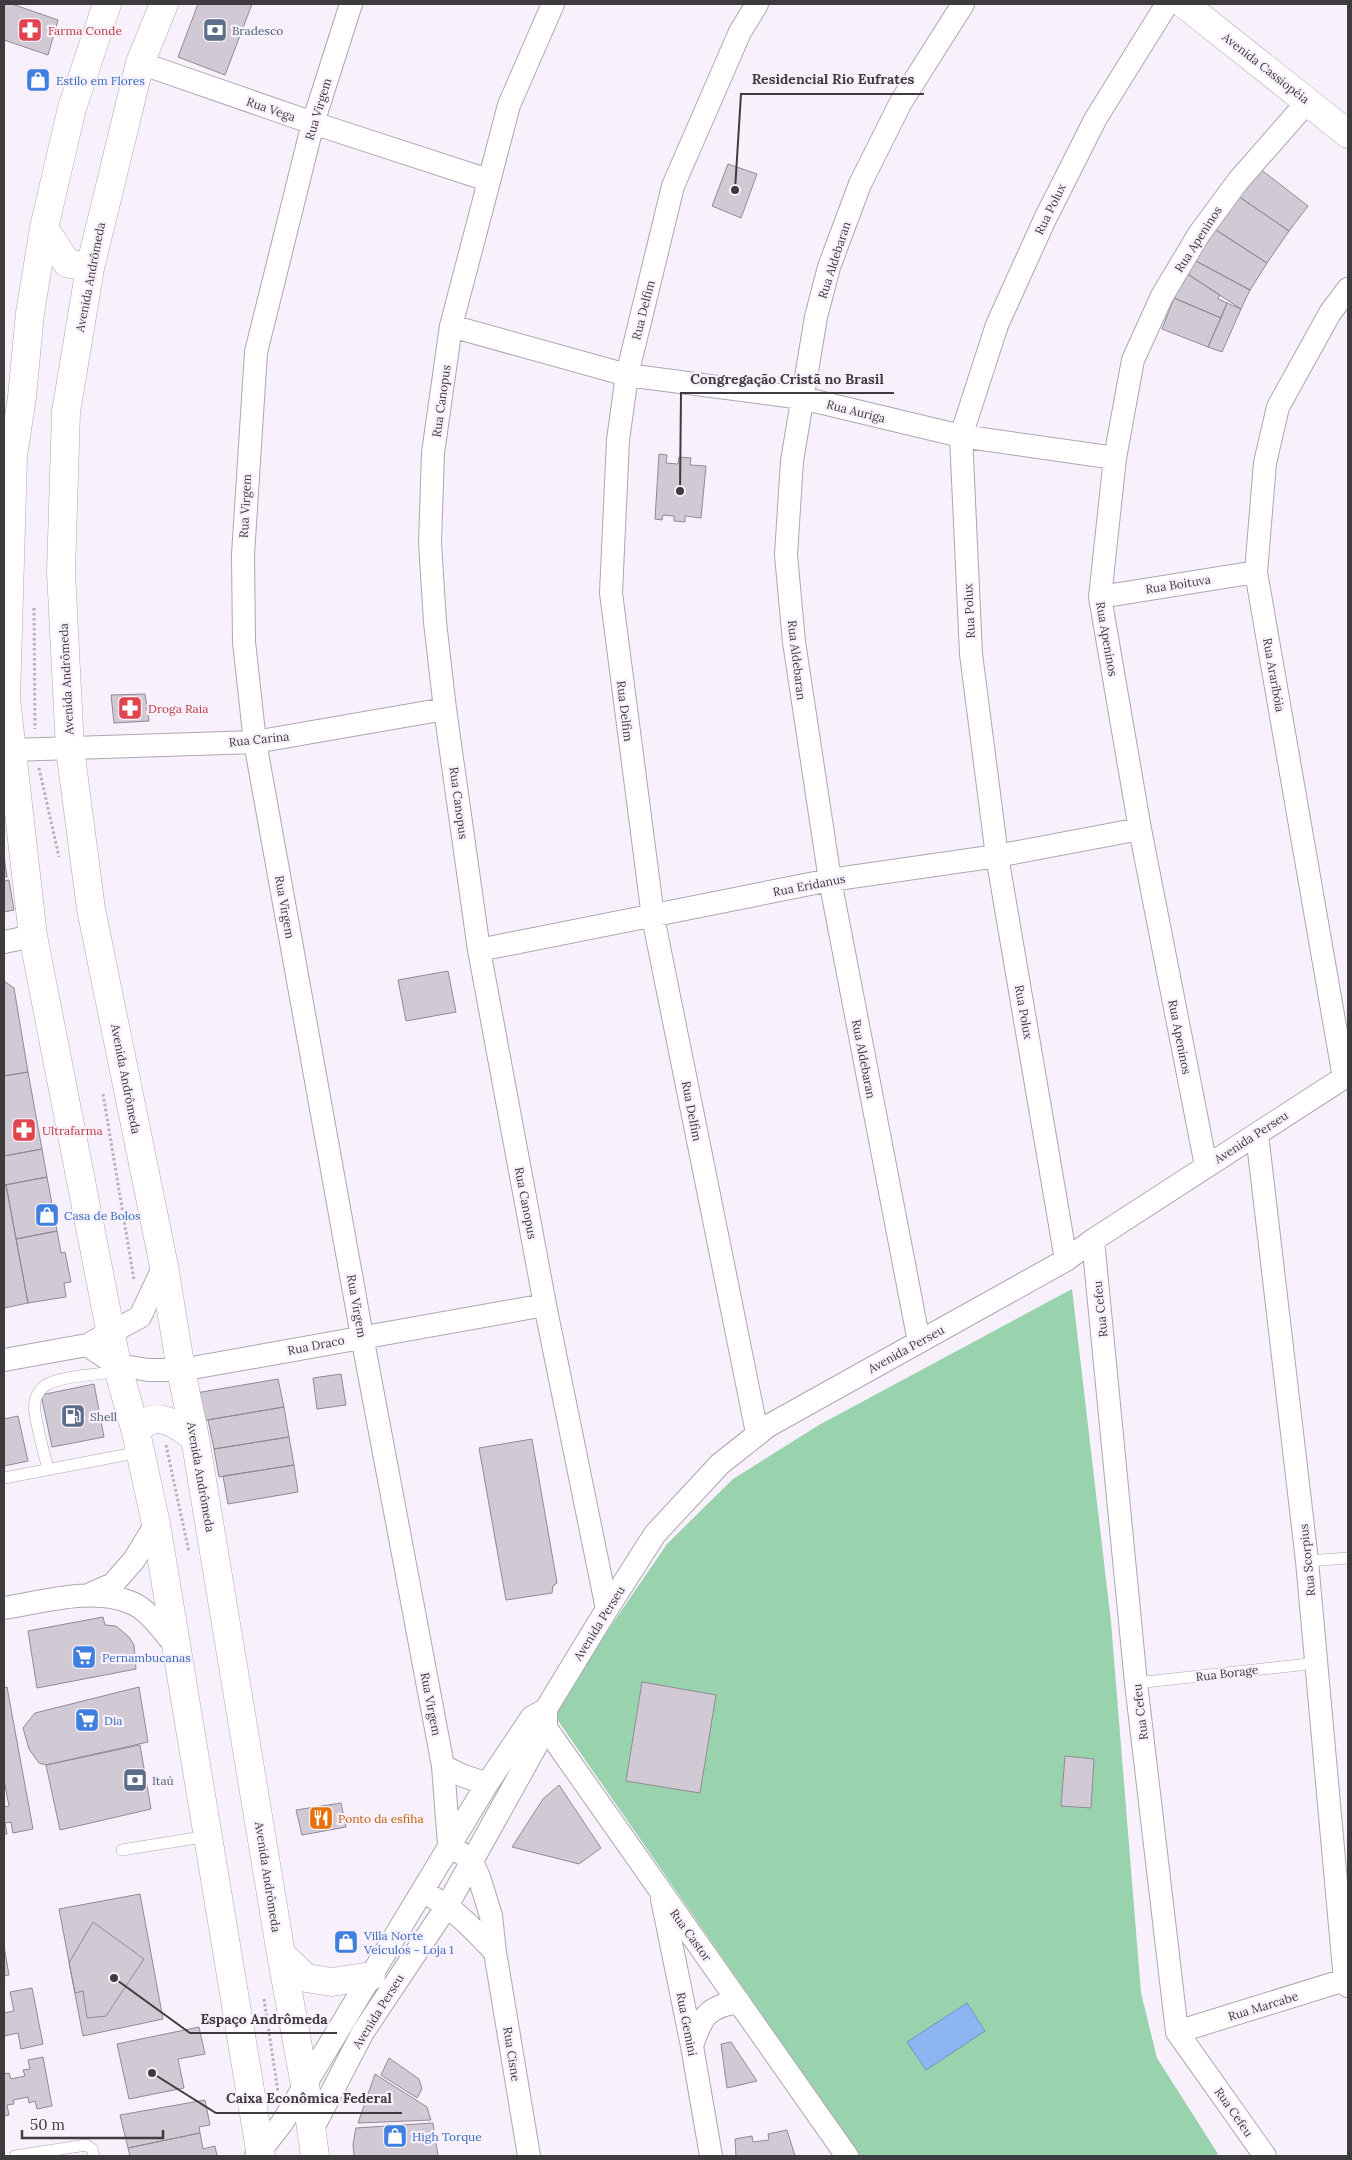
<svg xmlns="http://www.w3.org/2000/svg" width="1352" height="2160" font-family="Lora,serif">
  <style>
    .green { fill: #98d3ae }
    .water { fill: #8cb5f2; stroke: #7590bc }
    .building { fill: #d1c9d4; stroke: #918a94 }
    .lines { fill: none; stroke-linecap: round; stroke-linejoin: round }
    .lane-casing { stroke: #aea6b1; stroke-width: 12 }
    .street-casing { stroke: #aea6b1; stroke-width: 24 }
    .secondary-casing { stroke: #aea6b1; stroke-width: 29 }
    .path { stroke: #b7b1b9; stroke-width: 3; stroke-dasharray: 2.5 2.5; stroke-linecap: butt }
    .lane { stroke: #fff; stroke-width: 11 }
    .street { stroke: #fff; stroke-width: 22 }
    .secondary { stroke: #fff; stroke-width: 28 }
    .labels { text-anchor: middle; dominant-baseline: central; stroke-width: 4.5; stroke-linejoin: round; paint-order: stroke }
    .health-label { font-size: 12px; fill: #be3a42; stroke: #f8f0fb; text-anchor: start }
    .service-label { font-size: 12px; fill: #4e5e75; stroke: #f8f0fb; text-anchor: start }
    .street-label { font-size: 12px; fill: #3e3b3f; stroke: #f8f0fb }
    .shop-label { font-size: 12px; fill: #366cbe; stroke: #f8f0fb; text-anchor: start }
    .food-label { font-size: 12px; fill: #c56008; stroke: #f8f0fb; text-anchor: start }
    .leader { fill: none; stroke: #3e3b3f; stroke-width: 2 }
    .callout-dot { fill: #3e3b3f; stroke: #f8f0fb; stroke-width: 2 }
    .callout-label { font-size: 14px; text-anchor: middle; font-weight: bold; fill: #3e3b3f; stroke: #f8f0fb; stroke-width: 4.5; stroke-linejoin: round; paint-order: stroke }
  </style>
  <rect width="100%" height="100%" fill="#f8f0fb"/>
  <path class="green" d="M1072,1289L1111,1622L1141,1993L1157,2058L1218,2154L1215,2156H860L552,1712L667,1544L733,1479L819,1425Z"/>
  <path class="water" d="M967,2003L985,2031L926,2070L907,2042Z"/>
  <path class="building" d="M4,4H12L58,20L48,55L4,40Z
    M198,4H252L225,75L178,57Z
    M728,164L757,174L741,218L712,206Z
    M1259,168L1308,206L1289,231L1238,196Z
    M1238,196L1289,231L1267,263L1213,228Z
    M1213,228L1267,263L1250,290L1194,260Z
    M1194,260L1250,290L1241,309L1186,273Z
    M1186,273L1220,295L1218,299L1227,303L1221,318L1174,298Z
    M1174,298L1221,318L1208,347L1162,329Z
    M1227,303L1241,309L1222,352L1208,347Z
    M659,454L667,455L666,463L678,464L679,457L691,458L690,465L706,466L701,518L685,516V522L674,521V516L663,515L662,520L655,519Z
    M145,694L149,721L114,723L111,695Z
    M4,856L7,877H4Z
    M9,880L14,910L4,912V881Z
    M448,971L456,1012L406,1021L398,980Z
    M4,981L14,988L28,1072L4,1076Z
    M28,1072L42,1149L4,1156V1076Z
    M42,1149L47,1177L4,1185V1156Z
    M47,1177L57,1231L16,1239L6,1185Z
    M4,1185H6L28,1303L4,1308Z
    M57,1231L61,1253L65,1252L71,1282L64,1283L66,1297L28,1303L16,1239Z
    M341,1374L346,1405L317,1409L313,1378Z
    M278,1379L284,1407L201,1421L196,1393Z
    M94,1384L104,1437L52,1447L41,1395Z
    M284,1407L289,1437L214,1449L208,1420Z
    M18,1416L28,1461L4,1466V1419Z
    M289,1437L294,1465L219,1477L214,1449Z
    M532,1439L557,1583L553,1586L552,1593L506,1600L479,1448Z
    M294,1465L298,1492L228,1504L223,1476Z
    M103,1617L105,1625L116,1626L129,1637L134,1645L136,1669L37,1688L28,1631Z
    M642,1682L716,1695L700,1793L626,1781Z
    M7,1687L33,1829L13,1833L11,1822L5,1823L7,1834H4V1807L9,1806L4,1780V1688Z
    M139,1687L148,1742L46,1765L39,1763L29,1749L23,1728L35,1713Z
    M140,1745L151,1809L60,1830L46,1765Z
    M1065,1756L1094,1759L1091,1808L1061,1806Z
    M559,1785L601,1848L579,1864L512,1847L543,1799Z
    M341,1803L346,1827L302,1835L296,1810Z
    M140,1894L163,2019L83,2036L59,1909Z
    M93,1922L144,1959L106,2016L87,2018L83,1991L75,1993L69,1963Z
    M4,1946L9,1975L4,1976Z
    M32,1988L43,2044L21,2049L18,2033L4,2036V2013L14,2011L10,1992Z
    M199,2027L205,2054L178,2059L184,2088L129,2099L117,2044Z
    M731,2042L757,2081L727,2088L721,2044Z
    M43,2057L52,2106L37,2109L35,2101L29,2103L28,2097L13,2100L14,2104L7,2105L9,2115L4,2116V2074L9,2073L11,2079L25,2076L23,2070L30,2069L28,2060Z
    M389,2058L419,2079L422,2089L417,2098L381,2075Z
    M375,2074L427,2107L431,2120L358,2123Z
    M205,2100L210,2125L199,2127L200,2133L128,2148L120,2115Z
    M433,2123L438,2156H354L353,2144L356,2128Z
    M787,2130L795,2156H736L735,2139L752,2136L753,2142L769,2140L768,2134Z
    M200,2133L203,2149L215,2146L217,2156H130L128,2148Z"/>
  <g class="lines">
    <defs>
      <path id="lane" d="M48,1470C45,1454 32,1414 35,1401C36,1395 41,1388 46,1385C59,1376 102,1374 119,1371
        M4,1478L140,1452
        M1307,1561L1348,1558
        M1136,1683L1318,1663
        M122,1850L208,1836
        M15,2156L86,2145L92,2149L94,2156"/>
      <path id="street" d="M351,4L313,123L256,352L243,555L244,642L255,742L362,1336L443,1766L461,1775L487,1784
        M553,4L509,105L451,326L433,453L430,543L435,622L445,709L479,950L545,1305L607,1609
        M140,63L313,123L488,180
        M451,326L627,375L802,398L961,436L1115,458
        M1100,597L1256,572
        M12,750L255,742L445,709
        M4,942L33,936
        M479,950L830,880L997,856L1140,829
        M1344,1078L1256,572L1265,463L1278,407L1330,313L1348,289
        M1257,1134L1307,1561L1345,1981L1348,1986
        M1206,1166L1140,829L1100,597L1115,458L1133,360L1162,296L1199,234L1238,181L1308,101
        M1093,1240L1136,1683L1177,2032L1265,2156
        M1066,1260L997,856L971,654L961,436L997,325L1045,219L1096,118L1167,4
        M919,1342L830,880L794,642L786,555L792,461L816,317L829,267L860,184L901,102L963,4
        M87,1345L117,1365L148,1370H181L545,1305
        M4,1360L87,1345L140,1317L164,1266
        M757,1433L653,917L611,593L618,440L627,375L673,186L740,32L757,4
        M88,1595L113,1584L134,1560L156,1524
        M4,1608C42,1602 95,1586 132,1603C150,1611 163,1632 176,1646
        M536,1721L546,1728L847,2156
        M443,1766L449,1845L471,1860L479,1877L491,1916L495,1952L529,2156
        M434,1898C458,1912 476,1932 495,1952
        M662,1899L692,2046L711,2156
        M1177,2032L1348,1979
        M692,2046C701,2018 707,2006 739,2002
        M311,2132L363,2032L447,1906L546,1728V1709L607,1609L655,1534L720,1464L768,1426L1066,1260L1093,1240L1348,1075
        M256,2156L282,2123L487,1784L532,1717L545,1710"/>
      <path id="secondary" d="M107,4L72,108L44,228L30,313L22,397L13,456L6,699L33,936L117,1365L136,1432L156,1524L261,2156
        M164,4L140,63L90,268L66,412L61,572L70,749L91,909L164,1266L181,1370L195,1438L281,1954L305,2085L315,2156
        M1184,4L1348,134
        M44,228L67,263L90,268
        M136,1432C154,1407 177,1424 195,1438
        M281,1954L306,1978L332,1982L371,1976"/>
    </defs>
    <use href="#lane" class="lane-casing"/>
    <use href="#street" class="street-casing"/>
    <use href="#secondary" class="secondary-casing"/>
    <path class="path" d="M34,608L35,729
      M39,768L59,857
      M103,1094L134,1280
      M166,1445L189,1552
      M264,1999L278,2092"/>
    <use href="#lane" class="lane"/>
    <use href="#street" class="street"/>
    <use href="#secondary" class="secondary"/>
  </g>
  <defs>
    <symbol id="pharmacy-square" viewBox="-11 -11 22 22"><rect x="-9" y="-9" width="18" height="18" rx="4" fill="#e0444e" stroke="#f8f0fb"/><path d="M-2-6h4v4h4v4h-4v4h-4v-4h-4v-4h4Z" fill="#fff"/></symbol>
    <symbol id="bank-square" viewBox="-11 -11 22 22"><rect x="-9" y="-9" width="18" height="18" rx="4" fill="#5c6f8a" stroke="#f8f0fb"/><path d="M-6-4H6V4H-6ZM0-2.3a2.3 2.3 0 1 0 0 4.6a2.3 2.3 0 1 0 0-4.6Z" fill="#fff"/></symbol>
    <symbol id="shop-square" viewBox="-11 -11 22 22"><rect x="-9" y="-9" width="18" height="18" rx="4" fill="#3f7fe0" stroke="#f8f0fb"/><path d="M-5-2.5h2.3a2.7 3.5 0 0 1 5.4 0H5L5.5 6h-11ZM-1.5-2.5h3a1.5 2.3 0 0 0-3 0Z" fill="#fff"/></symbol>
    <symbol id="fuel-square" viewBox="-11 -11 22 22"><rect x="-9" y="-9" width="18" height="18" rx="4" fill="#5c6f8a" stroke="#f8f0fb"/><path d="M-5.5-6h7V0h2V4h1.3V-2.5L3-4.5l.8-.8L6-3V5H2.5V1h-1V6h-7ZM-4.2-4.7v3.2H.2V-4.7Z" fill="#fff"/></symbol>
    <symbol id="supermarket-square" viewBox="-11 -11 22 22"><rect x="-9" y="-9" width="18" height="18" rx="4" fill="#3f7fe0" stroke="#f8f0fb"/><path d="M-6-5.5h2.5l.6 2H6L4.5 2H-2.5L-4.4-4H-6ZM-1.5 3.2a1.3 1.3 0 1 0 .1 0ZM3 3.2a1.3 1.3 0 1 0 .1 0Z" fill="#fff"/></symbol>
    <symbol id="restaurant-square" viewBox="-11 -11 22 22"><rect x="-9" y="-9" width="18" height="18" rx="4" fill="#e8710a" stroke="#f8f0fb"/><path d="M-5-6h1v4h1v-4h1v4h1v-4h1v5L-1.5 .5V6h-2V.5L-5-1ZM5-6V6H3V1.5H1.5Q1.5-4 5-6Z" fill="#fff"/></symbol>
  </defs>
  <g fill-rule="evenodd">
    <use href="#pharmacy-square" x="16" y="16" width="28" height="28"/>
    <use href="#bank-square" x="201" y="16" width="28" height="28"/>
    <use href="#shop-square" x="24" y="66" width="28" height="28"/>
    <use href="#pharmacy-square" x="116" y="694" width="28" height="28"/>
    <use href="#pharmacy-square" x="10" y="1116" width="28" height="28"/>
    <use href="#shop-square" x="33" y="1201" width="28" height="28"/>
    <use href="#fuel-square" x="59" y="1402" width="28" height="28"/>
    <use href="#supermarket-square" x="70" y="1643" width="28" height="28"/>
    <use href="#supermarket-square" x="73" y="1706" width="28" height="28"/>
    <use href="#bank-square" x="121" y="1766" width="28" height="28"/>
    <use href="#restaurant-square" x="307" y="1804" width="28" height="28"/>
    <use href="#shop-square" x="332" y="1928" width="28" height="28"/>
    <use href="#shop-square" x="381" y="2122" width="28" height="28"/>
  </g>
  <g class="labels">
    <g class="health-label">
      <text x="48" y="30">Farma Conde</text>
      <text x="148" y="708">Droga Raia</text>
      <text x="42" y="1130">Ultrafarma</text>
    </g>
    <g class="service-label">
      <text x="232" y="30">Bradesco</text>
      <text x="90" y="1416">Shell</text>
      <text x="152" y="1780">Itaú</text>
    </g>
    <g class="street-label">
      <text transform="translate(1266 68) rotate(38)">Avenida Cassiopéia</text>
      <text transform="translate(271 109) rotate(19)">Rua Vega</text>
      <text transform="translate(318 109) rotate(-73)">Rua Virgem</text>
      <text transform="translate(1050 209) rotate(-64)">Rua Polux</text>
      <text transform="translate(1198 239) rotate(-57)">Rua Apeninos</text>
      <text transform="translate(834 260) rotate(-72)">Rua Aldebaran</text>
      <text transform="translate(90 277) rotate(-79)">Avenida Andrômeda</text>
      <text transform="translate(643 310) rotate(-76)">Rua Delfim</text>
      <text transform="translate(441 401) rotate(-82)">Rua Canopus</text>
      <text transform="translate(856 411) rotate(14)">Rua Auriga</text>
      <text transform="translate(245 506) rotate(-87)">Rua Virgem</text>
      <text transform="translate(1178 584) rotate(-9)">Rua Boituva</text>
      <text transform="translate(969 611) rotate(-93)">Rua Polux</text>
      <text transform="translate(1107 639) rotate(80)">Rua Apeninos</text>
      <text transform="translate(797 660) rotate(83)">Rua Aldebaran</text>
      <text transform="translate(1274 675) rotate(80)">Rua Araribóia</text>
      <text transform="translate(66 679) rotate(-93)">Avenida Andrômeda</text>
      <text transform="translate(625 711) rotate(83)">Rua Delfim</text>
      <text transform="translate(259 739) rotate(-6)">Rua Carina</text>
      <text transform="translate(459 803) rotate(82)">Rua Canopus</text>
      <text transform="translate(809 885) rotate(-11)">Rua Eridanus</text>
      <text transform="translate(285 907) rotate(80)">Rua Virgem</text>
      <text transform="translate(1024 1012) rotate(80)">Rua Polux</text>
      <text transform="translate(1180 1037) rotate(79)">Rua Apeninos</text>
      <text transform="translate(864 1059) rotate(79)">Rua Aldebaran</text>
      <text transform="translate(126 1079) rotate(79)">Avenida Andrômeda</text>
      <text transform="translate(692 1111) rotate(79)">Rua Delfim</text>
      <text transform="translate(1251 1137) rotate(-33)">Avenida Perseu</text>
      <text transform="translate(526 1203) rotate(79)">Rua Canopus</text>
      <text transform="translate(357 1306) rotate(80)">Rua Virgem</text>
      <text transform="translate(1100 1309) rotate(-96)">Rua Cefeu</text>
      <text transform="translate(316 1345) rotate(-11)">Rua Draco</text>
      <text transform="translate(906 1349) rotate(-29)">Avenida Perseu</text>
      <text transform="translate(201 1477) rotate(80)">Avenida Andrômeda</text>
      <text transform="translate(1307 1560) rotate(-96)">Rua Scorpius</text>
      <text transform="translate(599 1623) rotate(-58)">Avenida Perseu</text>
      <text transform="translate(1227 1673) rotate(-7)">Rua Borage</text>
      <text transform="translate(431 1704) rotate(79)">Rua Virgem</text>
      <text transform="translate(1140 1712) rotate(-97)">Rua Cefeu</text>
      <text transform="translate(268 1877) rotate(81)">Avenida Andrômeda</text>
      <text transform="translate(691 1935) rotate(54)">Rua Castor</text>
      <text transform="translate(1263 2006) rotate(-17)">Rua Marcabe</text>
      <text transform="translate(378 2011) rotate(-58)">Avenida Perseu</text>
      <text transform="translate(687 2024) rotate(79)">Rua Gemini</text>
      <text transform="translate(512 2054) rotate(81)">Rua Cisne</text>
      <text transform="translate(1234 2112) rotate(55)">Rua Cefeu</text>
    </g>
    <g class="shop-label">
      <text x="56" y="80">Estilo em Flores</text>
      <text x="64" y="1215">Casa de Bolos</text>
      <text x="102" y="1657">Pernambucanas</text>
      <text x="104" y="1720">Dia</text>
      <text x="364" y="1935">Villa Norte<tspan x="364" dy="14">Veículos - Loja 1</tspan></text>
      <text x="412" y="2136">High Torque</text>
    </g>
    <g class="food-label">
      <text x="338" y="1818">Ponto da esfiha</text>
    </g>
  </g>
  <path class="leader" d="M735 190L741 94H924M680 491L681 393H894M114 1978L190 2033H337M152 2073L216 2113H402"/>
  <g class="callout-dot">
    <circle cx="735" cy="190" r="5"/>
    <circle cx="680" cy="491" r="5"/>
    <circle cx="114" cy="1978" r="5"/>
    <circle cx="152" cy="2073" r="5"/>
  </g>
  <g class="callout-label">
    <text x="833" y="84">Residencial Rio Eufrates</text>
    <text x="787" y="384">Congregação Cristã no Brasil</text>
    <text x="264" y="2024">Espaço Andrômeda</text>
    <text x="309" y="2103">Caixa Econômica Federal</text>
  </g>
  <rect width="1352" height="2160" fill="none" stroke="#3e3b3f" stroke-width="10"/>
  <path d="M22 2130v8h141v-8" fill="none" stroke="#3e3b3f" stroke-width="2.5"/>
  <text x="30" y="2130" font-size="15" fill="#3e3b3f" stroke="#f8f0fb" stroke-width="4" paint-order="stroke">50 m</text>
</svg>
